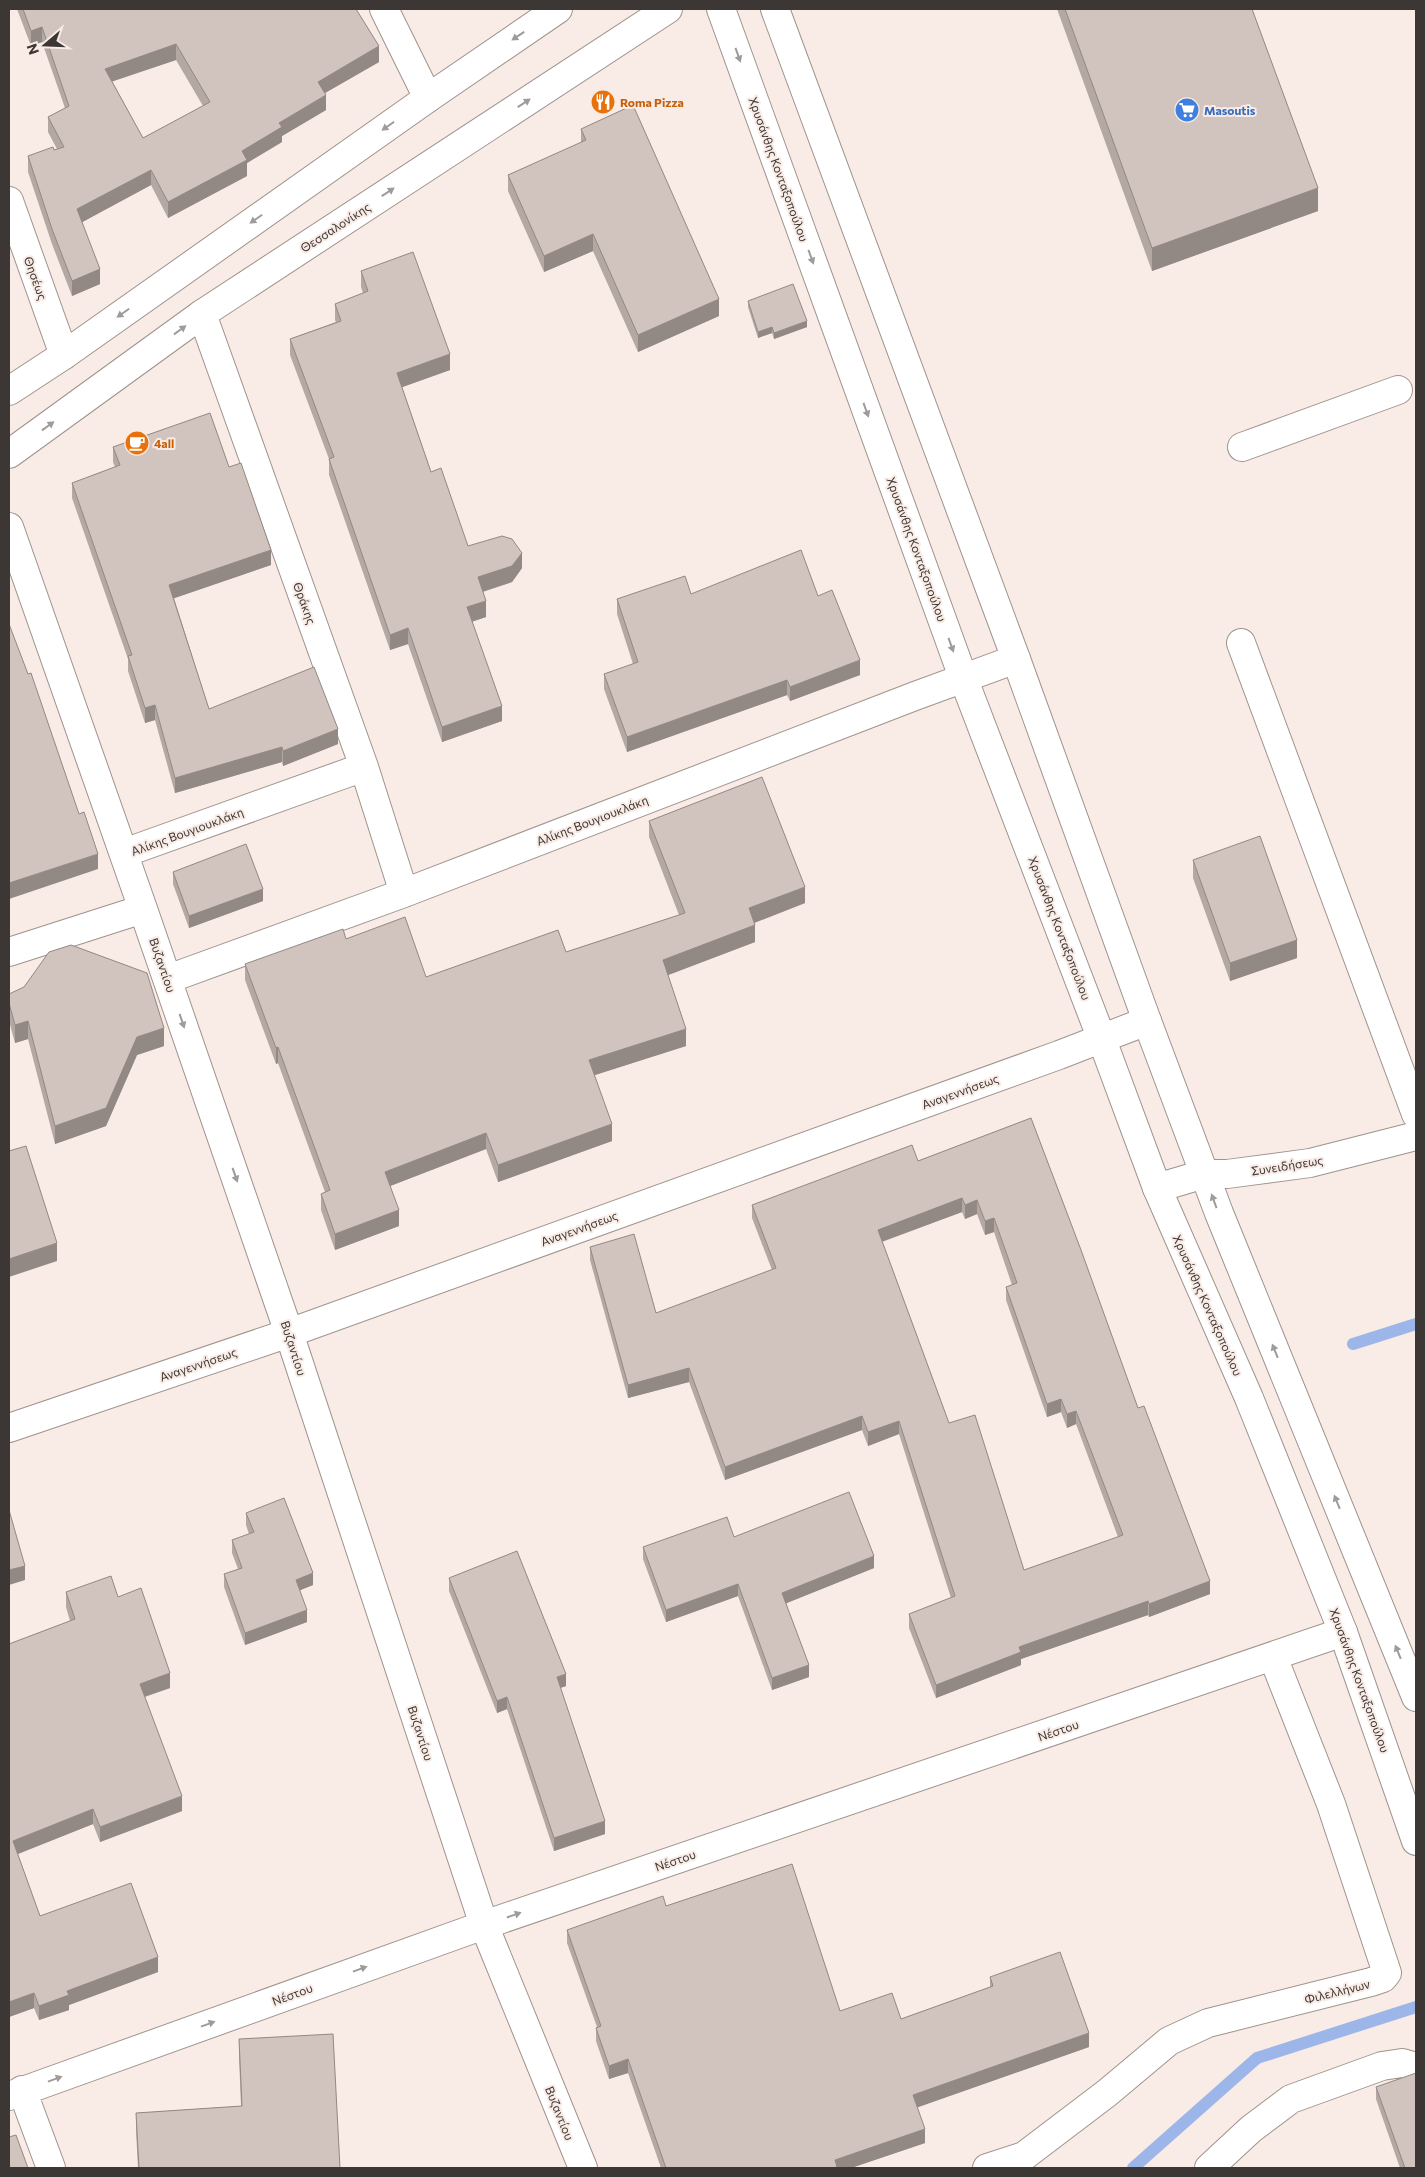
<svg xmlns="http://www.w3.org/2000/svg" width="1425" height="2177" font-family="Commissioner,sans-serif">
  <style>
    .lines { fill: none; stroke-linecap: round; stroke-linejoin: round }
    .stream { stroke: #9db6e9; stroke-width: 12 }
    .minor-casing { stroke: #9f938d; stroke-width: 30 }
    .major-casing { stroke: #9f938d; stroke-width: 30 }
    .minor { stroke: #fff; stroke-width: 28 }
    .major { stroke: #fff; stroke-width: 28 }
    .wall { fill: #b4a8a3; fill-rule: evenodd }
    .shaded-wall { fill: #928884 }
    .building { fill: #d1c3bd; stroke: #928884; fill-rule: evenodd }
    .oneway { fill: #9e9b9a }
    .labels { text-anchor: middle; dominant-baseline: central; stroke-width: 4; stroke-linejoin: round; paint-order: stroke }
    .food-label { font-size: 12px; font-weight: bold; fill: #c56008; stroke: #f9ebe5; text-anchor: start }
    .shop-label { font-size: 12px; font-weight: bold; fill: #366cbe; stroke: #f9ebe5; text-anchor: start }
    .street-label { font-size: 12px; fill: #3c3735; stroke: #f9ebe5 }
  </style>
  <rect width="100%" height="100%" fill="#f9ebe5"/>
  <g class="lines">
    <path class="stream" d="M1353,1344L1416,1324
      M1133,2168L1257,2058L1416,2007"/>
    <defs>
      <path id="minor" d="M384,9L428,98
        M9,201L64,355
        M202,314L364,767L404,893
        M1242,447L1398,390
        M9,527L143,909L289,1333L484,1925L583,2168
        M1241,643L1416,1114
        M124,853L364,767
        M9,952L143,909
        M168,979L404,893L915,696L1016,659
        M1157,1188L1204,1174H1227L1310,1163L1416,1136
        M9,1428L289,1333L1059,1055L1147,1021
        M22,2090L51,2168
        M9,2096L484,1925L1343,1632
        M987,2168L1024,2156
        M1011,2168L1024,2156L1107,2093L1169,2041L1208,2023L1371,1982L1383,1978L1387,1973L1331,1804L1273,1657
        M1209,2168L1251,2129L1291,2099L1382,2066L1402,2063L1416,2067"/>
      <path id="major" d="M721,9L964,680L1101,1037L1157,1188L1249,1398L1343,1632L1416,1841
        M775,9L1016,659L1147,1021L1219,1213L1416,1697
        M9,391L64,355L428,98L558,9
        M9,454L202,314L668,9"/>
    </defs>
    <use href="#minor" class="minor-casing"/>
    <use href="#major" class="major-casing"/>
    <use href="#minor" class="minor"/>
    <use href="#major" class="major"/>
  </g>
  <path class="wall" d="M17,9H356L379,62L325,93L326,110L282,136V142L247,163V176L168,218L151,185L82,222L100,284L72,296L52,244L28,172V156L57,149L48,132V117L65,108L42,42L31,46ZM176,60L203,106L143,138L112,81Z
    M1057,9H1252L1318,211L1152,271Z
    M581,129L719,316L638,352L593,251L544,272L508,191V175L581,143Z
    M361,271L450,370L402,387L431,472L468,546L522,568L512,582L483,592L486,617L472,622L502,721L442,742L408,644L390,650L329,475V459L290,355V339L336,322L335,320V304L363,293L361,287Z
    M748,301L807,327L774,339L772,333L758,338L748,307Z
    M113,447L229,467L271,565L174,598L209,709L338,744L283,766L282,762L175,793L155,720L145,723L128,671V659L72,498V483L115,467L113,462Z
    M691,594L818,596L860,675L790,701L787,695L627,752L604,689V674L633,664L617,614V599Z
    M649,821L805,903L754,923L755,942L668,975L686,1046L594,1075L612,1141L498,1182L486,1149L390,1186L399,1226L335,1250L321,1210V1194L325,1192L278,1063L276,1064L245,980V964L346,939L426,977L566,952L679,915L649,837Z
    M1193,860L1297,958L1230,981L1193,878Z
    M173,872L263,901L189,928L173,884Z
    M9,994L164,1046L137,1055L106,1126L55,1144L28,1039L15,1043L9,1021Z
    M1031,1118L1138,1408L1210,1594L1149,1617L1148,1615L1021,1659V1665L936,1698L909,1628V1614L951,1598L899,1434L868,1446L862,1430L725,1480L689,1382L628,1398L590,1260V1247L656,1313L772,1270L752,1218V1205L918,1161ZM962,1212L965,1219L977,1214L985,1235L994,1232L1012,1285L1006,1287V1300L1047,1417L1061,1412L1067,1428L1076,1424L1118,1537L1024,1570L949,1423L882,1242Z
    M246,1513L313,1585L299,1590L307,1622L245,1645L224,1587V1574L238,1569L232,1553V1540L249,1534L246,1525Z
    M734,1537L874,1568L786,1603L809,1677L772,1690L738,1596L666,1622L643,1559V1547Z
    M449,1578L566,1686L560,1688L605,1834L554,1851L507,1709L497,1713L449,1591Z
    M66,1592L118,1597L170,1688L145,1697L182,1811L100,1842L93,1824L17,1854L40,1916L158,1972L69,2005V2010L39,2020L34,2008L9,2017V1644L70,1621L66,1607Z
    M666,1906L840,2011L901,2019L990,1987V1977L1089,2047L917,2107L925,2143L851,2168H661L628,2073L609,2079L596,2041V2028L597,2027L567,1943V1930Z
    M239,2039L340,2168H138L136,2131V2113L241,2106L239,2057Z
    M1376,2087L1416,2168H1400L1376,2099Z"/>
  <path class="shaded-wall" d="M42,27V42L31,46V31Z
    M176,44V60L105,84V69Z
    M379,46V62L318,97V82Z
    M326,95V110L282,136V142L247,163V176L168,218V202L242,151L279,123Z
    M151,170V185L77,225V209Z
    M1318,188V211L1152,271V248Z
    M593,234V251L544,272V256Z
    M100,269V284L72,296V281Z
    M719,299V316L638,352V335Z
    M807,321V327L774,339V333Z
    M772,327V333L758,338V332Z
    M450,354V370L397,389V373Z
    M271,550V565L169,600V585Z
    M522,553V568L512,582L478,593V577Z
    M486,601V617L467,623V607Z
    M408,628V644L390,650V635Z
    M860,660V675L790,701V687Z
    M787,680V695L627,752V737Z
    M155,705V720L145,723V708Z
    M502,706V721L442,742V727Z
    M338,729V744L283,766V751Z
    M282,747V762L175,793V778Z
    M98,854V869L9,899V883Z
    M805,887V903L749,925V908Z
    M263,889V901L189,928V916Z
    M755,925V942L663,977V960Z
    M1297,940V958L1230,981V963Z
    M28,1021V1039L15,1043V1025Z
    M164,1028V1046L137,1055L106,1126L55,1144V1126L137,1037Z
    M686,1029V1046L589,1077V1060Z
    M278,1047V1063L276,1064V1048Z
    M612,1124V1141L498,1182V1165Z
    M486,1133V1149L385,1188V1172Z
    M962,1198V1212L878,1243V1230Z
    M977,1200V1214L965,1219V1205Z
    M399,1210V1226L335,1250V1234Z
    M994,1218V1232L985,1235V1221Z
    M57,1243V1261L9,1277V1259Z
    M689,1368V1382L628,1398V1385Z
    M1061,1399V1412L1047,1417V1404Z
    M1076,1411V1424L1067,1428V1414Z
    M862,1416V1430L725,1480V1467Z
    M899,1421V1434L868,1446V1432Z
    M874,1556V1568L782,1605V1593Z
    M25,1566V1580L9,1585V1570Z
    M313,1573V1585L296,1592V1580Z
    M1210,1581V1594L1149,1617V1604Z
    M738,1584V1596L666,1622V1610Z
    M1148,1601V1615L1021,1659V1665L936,1698V1685L1019,1647Z
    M307,1610V1622L245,1645V1633Z
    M809,1665V1677L772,1690V1678Z
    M170,1673V1688L140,1698V1684Z
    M566,1674V1686L557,1689V1677Z
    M507,1697V1709L497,1713V1701Z
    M182,1796V1811L100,1842V1827Z
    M93,1809V1824L13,1856V1841Z
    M605,1821V1834L554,1851V1838Z
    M158,1957V1972L69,2005V2010L39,2020V2006L67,1991Z
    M34,1993V2008L9,2017V2002Z
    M1089,2033V2047L913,2109V2095Z
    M628,2059V2073L609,2079V2066Z
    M925,2129V2143L851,2168H833L835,2160Z"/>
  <path class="building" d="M23,9H356L379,46L318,82L326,95L279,123L282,127L242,151L247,160L168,202L151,170L77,209L100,269L72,281L52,229L28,156L53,147L54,150L64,147L48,117L69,106L42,27L31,31ZM176,44L210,102L143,138L105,69Z
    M1065,9H1252L1318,188L1152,248Z
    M633,105L719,299L638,335L593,234L544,256L508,175L586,140L581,129Z
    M413,252L450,354L397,373L431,472L441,468L468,546L502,536L512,539L522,553L512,566L478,577L486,601L467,607L502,706L442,727L408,628L390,635L329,459L334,457L290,339L341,321L335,304L368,291L361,271Z
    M793,284L807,321L774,333L772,327L758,332L748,301Z
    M210,413L229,467L241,463L271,550L169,585L209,709L314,667L338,729L283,751L282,747L175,778L155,705L145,708L128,656L132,655L72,483L120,465L113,447Z
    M801,550L818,596L832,590L860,660L790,687L787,680L627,737L604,674L638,662L617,599L685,576L691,594Z
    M9,624L28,674L31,673L79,814L84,812L98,854L9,883Z
    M762,777L805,887L749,908L755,925L663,960L686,1029L589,1060L612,1124L498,1165L486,1133L385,1172L399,1210L335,1234L321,1194L330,1190L278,1047L276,1048L245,964L343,929L346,939L405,917L426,977L558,930L566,952L685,913L649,821Z
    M1260,836L1297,940L1230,963L1193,860Z
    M246,844L263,889L189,916L173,872Z
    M71,945L147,973L164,1028L137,1037L106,1108L55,1126L28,1021L15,1025L9,1003V994L24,987L49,952Z
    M1031,1118L1081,1250L1138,1408L1144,1406L1210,1581L1149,1604L1148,1601L1019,1647L1021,1652L936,1685L909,1614L955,1596L899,1421L868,1432L862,1416L725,1467L689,1368L628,1385L590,1247L634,1234L656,1313L776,1268L752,1205L912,1145L918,1161ZM962,1198L965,1205L977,1200L985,1221L994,1218L1017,1283L1006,1287L1047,1404L1061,1399L1067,1414L1076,1411L1123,1535L1024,1570L975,1415L949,1423L878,1230Z
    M26,1146L57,1243L9,1259V1151Z
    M849,1492L874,1556L782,1593L809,1665L772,1678L738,1584L666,1610L643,1547L727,1517L734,1537Z
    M284,1498L313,1573L296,1580L307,1610L245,1633L224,1574L242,1568L232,1540L254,1532L246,1513Z
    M9,1510L25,1566L9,1570Z
    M517,1551L566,1674L557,1677L605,1821L554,1838L507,1697L497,1701L449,1578Z
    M111,1576L118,1597L141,1588L170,1673L140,1684L182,1796L100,1827L93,1809L13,1841L40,1916L131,1883L158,1957L67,1991L69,1995L39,2006L34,1993L9,2002V1644L75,1619L66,1592Z
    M792,1864L840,2011L892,1993L901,2019L993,1986L990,1977L1060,1952L1089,2033L913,2095L925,2129L835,2160L837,2167L833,2168H666L628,2059L609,2066L596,2028L601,2026L567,1930L663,1896L666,1906Z
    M333,2034L340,2168H139L136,2113L242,2106L239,2039Z
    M1416,2073V2168H1405L1376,2087Z
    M16,2135L28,2168H9V2137Z"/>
  <defs><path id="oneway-solid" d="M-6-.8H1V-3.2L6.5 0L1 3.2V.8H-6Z" transform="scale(1.25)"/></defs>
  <g class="oneway">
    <use href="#oneway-solid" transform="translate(518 36) rotate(146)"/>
    <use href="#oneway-solid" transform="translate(738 55) rotate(70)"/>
    <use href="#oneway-solid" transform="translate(524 103) rotate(-33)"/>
    <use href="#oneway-solid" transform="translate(388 126) rotate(145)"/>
    <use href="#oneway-solid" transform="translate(388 192) rotate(-33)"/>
    <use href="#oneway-solid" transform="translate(256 219) rotate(145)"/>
    <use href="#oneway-solid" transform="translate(811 257) rotate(70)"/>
    <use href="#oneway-solid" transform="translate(123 313) rotate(145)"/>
    <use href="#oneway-solid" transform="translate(180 330) rotate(-36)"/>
    <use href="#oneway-solid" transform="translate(866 410) rotate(70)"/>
    <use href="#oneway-solid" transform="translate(48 426) rotate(-36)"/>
    <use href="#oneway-solid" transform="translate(951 645) rotate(70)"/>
    <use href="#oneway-solid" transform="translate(182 1021) rotate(71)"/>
    <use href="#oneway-solid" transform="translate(235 1175) rotate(71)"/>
    <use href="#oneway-solid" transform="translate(1214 1201) rotate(-110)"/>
    <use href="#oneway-solid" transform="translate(1275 1351) rotate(-112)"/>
    <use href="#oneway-solid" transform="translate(1337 1502) rotate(-112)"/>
    <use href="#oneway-solid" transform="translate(1398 1652) rotate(-112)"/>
    <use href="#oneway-solid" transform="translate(514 1915) rotate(-19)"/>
    <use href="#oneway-solid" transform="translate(360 1969) rotate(-20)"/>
    <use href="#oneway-solid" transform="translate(208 2024) rotate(-20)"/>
    <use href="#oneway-solid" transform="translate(55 2079) rotate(-20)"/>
  </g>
  <defs>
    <symbol id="restaurant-disc" viewBox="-11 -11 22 22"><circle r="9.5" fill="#e8710a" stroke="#f9ebe5"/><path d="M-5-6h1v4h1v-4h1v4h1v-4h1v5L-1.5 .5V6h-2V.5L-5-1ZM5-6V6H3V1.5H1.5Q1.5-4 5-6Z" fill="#fff"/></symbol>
    <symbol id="supermarket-disc" viewBox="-11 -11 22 22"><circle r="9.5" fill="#3f7fe0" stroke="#f9ebe5"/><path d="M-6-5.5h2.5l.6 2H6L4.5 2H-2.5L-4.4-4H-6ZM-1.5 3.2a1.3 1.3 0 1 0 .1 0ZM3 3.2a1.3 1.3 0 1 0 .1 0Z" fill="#fff"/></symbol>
    <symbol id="cafe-disc" viewBox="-11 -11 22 22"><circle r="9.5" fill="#e8710a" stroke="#f9ebe5"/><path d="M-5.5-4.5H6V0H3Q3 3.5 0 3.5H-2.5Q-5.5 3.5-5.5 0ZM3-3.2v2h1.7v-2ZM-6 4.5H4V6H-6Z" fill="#fff"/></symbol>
  </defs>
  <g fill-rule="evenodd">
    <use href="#restaurant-disc" x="589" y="88" width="28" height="28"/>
    <use href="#supermarket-disc" x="1173" y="96" width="28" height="28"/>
    <use href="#cafe-disc" x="123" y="429" width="28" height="28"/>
  </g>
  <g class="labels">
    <g class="food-label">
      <text x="620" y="102">Roma Pizza</text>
      <text x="154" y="443">4all</text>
    </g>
    <g class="shop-label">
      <text x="1204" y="110">Masoutis</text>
    </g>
    <g class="street-label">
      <text transform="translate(779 169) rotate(70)">Χρυσάνθης Κονταξοπούλου</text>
      <text transform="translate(335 227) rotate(-33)">Θεσσαλονίκης</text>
      <text transform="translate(36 278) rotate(70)">Θησέως</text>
      <text transform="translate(917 549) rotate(70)">Χρυσάνθης Κονταξοπούλου</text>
      <text transform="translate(305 603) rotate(70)">Θράκης</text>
      <text transform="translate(592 820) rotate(-21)">Αλίκης Βουγιουκλάκη</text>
      <text transform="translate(187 831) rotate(-20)">Αλίκης Βουγιουκλάκη</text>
      <text transform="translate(1060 928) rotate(69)">Χρυσάνθης Κονταξοπούλου</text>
      <text transform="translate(163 965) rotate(71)">Βυζαντίου</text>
      <text transform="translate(960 1091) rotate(-20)">Αναγεννήσεως</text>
      <text transform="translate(1287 1165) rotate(-9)">Συνειδήσεως</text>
      <text transform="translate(579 1228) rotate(-20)">Αναγεννήσεως</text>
      <text transform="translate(1208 1305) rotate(66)">Χρυσάνθης Κονταξοπούλου</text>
      <text transform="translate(294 1348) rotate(72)">Βυζαντίου</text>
      <text transform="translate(198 1364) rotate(-19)">Αναγεννήσεως</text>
      <text transform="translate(1360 1680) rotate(70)">Χρυσάνθης Κονταξοπούλου</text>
      <text transform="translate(1058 1730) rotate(-19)">Νέστου</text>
      <text transform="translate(421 1733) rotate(72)">Βυζαντίου</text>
      <text transform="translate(675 1860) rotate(-19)">Νέστου</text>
      <text transform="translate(1337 1991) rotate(-14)">Φιλελλήνων</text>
      <text transform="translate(292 1994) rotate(-20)">Νέστου</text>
      <text transform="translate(560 2113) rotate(68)">Βυζαντίου</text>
    </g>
  </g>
  <rect width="1425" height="2177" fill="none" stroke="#3c3735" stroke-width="20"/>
  <g transform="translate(45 45) rotate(251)" stroke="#f9ebe5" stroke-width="4" paint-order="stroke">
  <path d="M0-4L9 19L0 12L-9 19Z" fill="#3c3735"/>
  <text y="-8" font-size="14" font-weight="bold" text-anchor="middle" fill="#3c3735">N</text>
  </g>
</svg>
